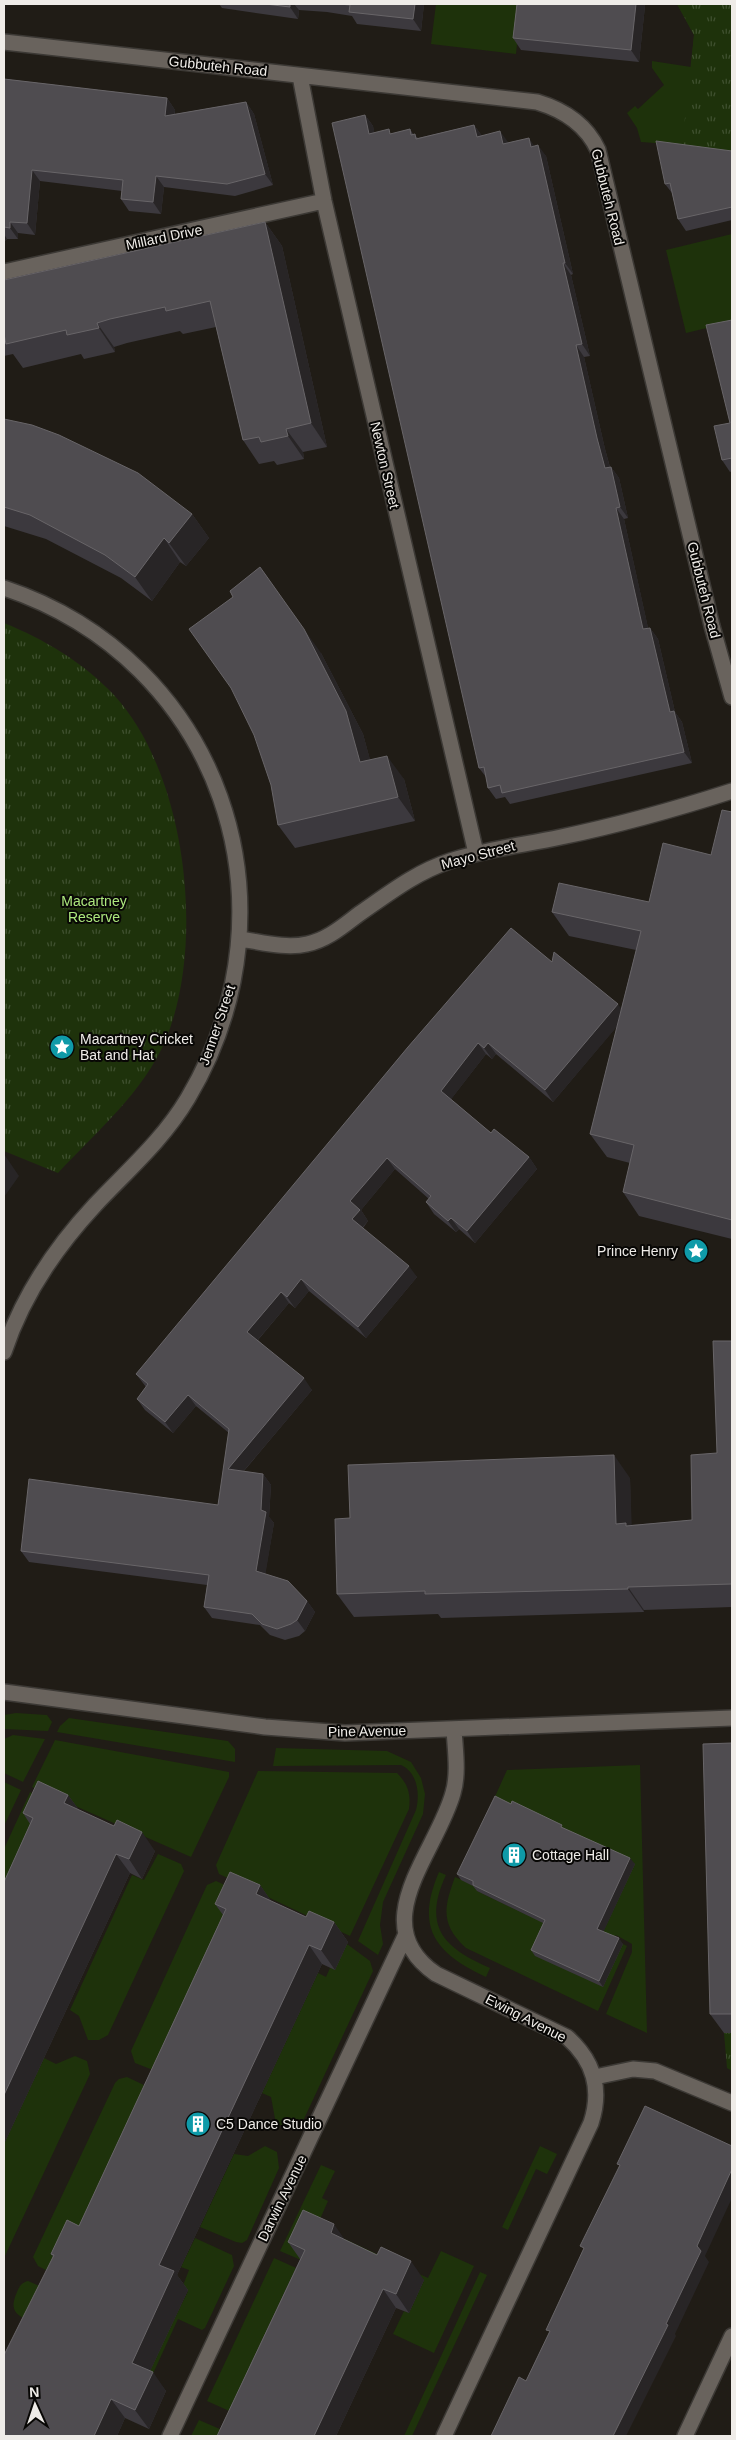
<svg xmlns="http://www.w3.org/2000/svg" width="736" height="2440" font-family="Arial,sans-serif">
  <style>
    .grass { fill: #1e320b }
    .park { fill: url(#park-tufts) }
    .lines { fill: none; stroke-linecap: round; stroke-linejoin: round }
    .minor-casing { stroke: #3c3935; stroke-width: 18 }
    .minor { stroke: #69635d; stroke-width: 15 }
    .wall { fill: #3c393e }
    .shaded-wall { fill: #282526 }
    .building { fill: #4f4c50; stroke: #686568 }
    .labels { text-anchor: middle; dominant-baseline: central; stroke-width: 4; stroke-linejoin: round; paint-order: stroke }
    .street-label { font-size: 14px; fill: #efece8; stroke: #080705 }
    .park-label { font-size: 14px; fill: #ade87e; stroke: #080705 }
    .poi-label { font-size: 14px; fill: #efece8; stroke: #080705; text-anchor: start }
  </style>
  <defs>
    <pattern id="park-tufts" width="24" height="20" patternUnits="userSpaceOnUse" patternTransform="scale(1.25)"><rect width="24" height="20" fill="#1e320b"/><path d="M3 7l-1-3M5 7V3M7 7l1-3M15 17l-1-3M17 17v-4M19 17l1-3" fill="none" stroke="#3f502f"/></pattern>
  </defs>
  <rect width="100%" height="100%" fill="#201c16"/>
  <path class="grass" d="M436,4H521L516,54L431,44Z
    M677,4H732L682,145L641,142L637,128L627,113L635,106L638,109L664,85L652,68V61L691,67L694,35Z
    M732,234V322L686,333L666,250Z
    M16,1713L47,1715L52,1722L48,1731L4,1729V1715Z
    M69,1718L228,1741L235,1749V1762L57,1732L60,1726Z
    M13,1735L45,1739L23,1782L4,1773V1739Z
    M55,1740L229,1772V1777L191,1857L32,1787Z
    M276,1748L387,1751L411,1762L421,1778L425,1794L423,1814L383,1902L380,1925L383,1944L378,1955L358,1941L416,1810C420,1794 418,1773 401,1765L273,1766Z
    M640,1765L647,2033L606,2014L632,1952V1944L616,1935L613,1940L535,1956L623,1944L627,1946L598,2011L466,1948C440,1924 444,1907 455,1877L477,1887V1891L525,1914L499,1802L493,1801L507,1770Z
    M258,1771L397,1773C408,1784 411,1794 409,1809L350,1936L219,1874L216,1865Z
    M4,1782L21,1790L4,1826Z
    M30,1792L50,1802L4,1932V1849Z
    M158,1854L181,1864L184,1871L108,2035L99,2040H88L79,2016L70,2010L132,1875L144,1880Z
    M439,1872L446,1875C422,1927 444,1948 490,1968L486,1977C435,1953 415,1928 439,1872Z
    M216,1881L243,1893L171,2077L135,2063L131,2051L207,1885Z
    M347,1944L370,1961L373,1971L303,2121L298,2122L290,2127L276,2124L271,2097L262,2093L318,1973L326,1977L330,1968L335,1969Z
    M75,2056L87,2061L90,2074L4,2258V2144L44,2058L56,2064Z
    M127,2077L163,2094L40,2325C23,2317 6,2316 17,2292C19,2287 21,2283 28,2281L53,2292L60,2277L38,2266L33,2257L115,2083L119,2079Z
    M265,2146L277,2152L279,2168L247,2240L242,2243L236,2242L200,2227L234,2154L248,2156Z
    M540,2146L557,2154L547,2174L536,2169L508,2230L502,2227Z
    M321,2165L335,2171L322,2198L328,2201L317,2226L428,2278L441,2251L474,2266L434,2353L393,2334L404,2311L409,2313L424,2280L301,2260L280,2251Z
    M195,2238L232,2255L234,2266L205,2328L202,2330L178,2319L151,2378L140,2310L172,2324L188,2291L182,2288L189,2270L181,2267Z
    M274,2258L314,2276L247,2419L207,2401Z
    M480,2272L487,2275L412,2436H404Z
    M199,2420L236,2436H191Z"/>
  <path class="park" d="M677,4H732V152L682,145L694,35Z
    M4,623C44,639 84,663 114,695C186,773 206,941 166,1039C144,1092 96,1132 58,1173L4,1151Z
    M724,2033H732V2071L727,2068Z"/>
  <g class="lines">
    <defs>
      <path id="minor" d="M4,42L537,102C564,110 586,124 598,150L712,626L732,697
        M300,76L324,201L476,853
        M4,272L324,201
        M4,588C220,660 303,904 188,1098C163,1140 128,1170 95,1205C56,1247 22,1297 4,1352
        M240,939C261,942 286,949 307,944C327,940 343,926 359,914C388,894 416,872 450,861C486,849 524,845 561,837C619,825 676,809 732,791
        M4,1692L265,1727L345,1733L732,1718
        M595,2077L633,2069L655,2071L732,2103
        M170,2436L406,1934
        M444,2436L591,2123C602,2089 594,2061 567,2037L436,1974C363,1924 437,1852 453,1793C459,1773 455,1749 454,1729
        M685,2436L732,2336"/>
    </defs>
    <use href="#minor" class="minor-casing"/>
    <use href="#minor" class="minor"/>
  </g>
  <path class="wall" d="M219,4H424L421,31L357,24L352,16L327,12L299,10L298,19L222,8Z
    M517,4H643L645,6L639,62L521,50L513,38Z
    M4,79L167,98L175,110V114L246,102L254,114L273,185L235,196L164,187L161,214L129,211L121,199L122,191L40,181L35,235L18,233V239H7L4,242Z
    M365,115L373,126L374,133L392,134L410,129L413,134L418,138L474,125L482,136L508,143L534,146L546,156L573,274L571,275L590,356L584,357L605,449L610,467H611L619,478L628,518L624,519L648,628H650L658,639L675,712L682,722L692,763L510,804L505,797L496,799L488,788L486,777L479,768Z
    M732,151V220L686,231L678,219L672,193L665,184Z
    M265,222L282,246L327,447L303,452L304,459L277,465L274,461L259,464L243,440L216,327L183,334L180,331L127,343L114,347L115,352L84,359L81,354L23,368L13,354L4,356V280Z
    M732,320V471L730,472L722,460L730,423Z
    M4,419L192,514L209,538L186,566L180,562L152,601L121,578L46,539L4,526Z
    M321,653L363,734L370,760L404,779L415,821L295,848L278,825Z
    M732,812V1239L639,1216L623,1192L630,1163L607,1157L590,1134L617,1026L553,1102L496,1054L492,1059L486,1054L451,1099L491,1133L529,1157L537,1169L475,1243L459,1229L456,1232L434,1214L426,1202L429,1199L395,1169L361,1210L368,1221L363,1228L417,1277L366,1338L309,1291L295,1308L289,1303L258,1340L312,1390L244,1471L263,1474L271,1485L269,1517L274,1523L265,1574L307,1601L315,1612L305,1631L299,1636L285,1640L270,1635L260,1625L212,1618L204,1607L207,1585L29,1562L21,1551L218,1505L229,1433L196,1406L173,1433L145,1410L137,1399L146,1387L136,1374L552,962L621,1009L636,950L569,936L552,912L649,902L711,855Z
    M732,1341V1607L644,1610V1612L441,1618L438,1614L354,1617L337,1594L350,1518L630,1478L631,1525L692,1520L717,1453Z
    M732,1743V2033H724L710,2014Z
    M68,1795L79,1810L155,1851L142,1879L130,1873L4,2144V1882L30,1824L23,1813Z
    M511,1804L565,1829L635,1864L603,1932L623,1944L603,1987L535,1956L531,1950L543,1923L477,1891L473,1886L461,1880L457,1874Z
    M260,1885L271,1901L306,1917L334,1922L348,1942L335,1970L322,1964L177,2275L188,2290L150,2371L166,2391L149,2429L125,2418L117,2436H4L53,2257L51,2254L79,2226L223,1915L215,1904Z
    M346,2240L424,2280L409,2313L396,2308L336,2436H217L300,2259L288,2242Z"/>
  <path class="shaded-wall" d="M290,4H294L299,10L298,19L290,7Z
    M415,4H424L421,31L413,19Z
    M636,4H643L645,6L639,62L631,50Z
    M167,98L175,110L173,127L165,116Z
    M246,102L254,114L273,185L265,174Z
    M365,115L373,126L377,145L369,134Z
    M474,125L482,136L477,137Z
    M500,131L508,142L511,156L503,144Z
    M529,138L537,150L531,147Z
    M538,145L546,156L573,274L565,263Z
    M32,170L40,181L35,235L27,223Z
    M156,176L164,187L161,214L153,202Z
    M10,222L18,233V239L10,228Z
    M265,222L282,246L327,447L311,423Z
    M4,234L7,239L4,242Z
    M563,263L571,275L590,356L582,344Z
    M97,323L114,347L115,352L99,328Z
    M576,345L584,357L605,449L613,479L605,468L597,438Z
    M286,429L303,452L304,459L288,436Z
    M611,467L619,478L628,518L620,507Z
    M616,508L624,519L651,641L643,629Z
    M192,514L209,538L186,566L169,543Z
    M164,538L180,562L152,601L135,577Z
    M650,628L658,639L675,712L682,722L692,763L684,752L670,712Z
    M304,629L321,653L363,734L377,785L360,762Z
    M387,756L404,779L415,821L398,797Z
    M618,1004L626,1016L553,1102L545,1090Z
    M478,1043L486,1054L449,1102L441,1091Z
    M488,1043L496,1054L492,1059L484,1048Z
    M4,1154L19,1176L4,1197Z
    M529,1157L537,1169L475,1243L467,1231Z
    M387,1158L395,1169L361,1210L368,1221L360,1230L352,1219L350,1201Z
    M451,1218L459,1229L456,1232L448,1221Z
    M409,1266L417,1277L366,1338L358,1327Z
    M301,1279L309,1291L295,1308L287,1297Z
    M281,1292L289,1303L255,1343L247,1332Z
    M304,1378L312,1390L236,1480L228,1469Z
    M188,1395L196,1406L173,1433L165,1422Z
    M614,1455L630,1478L632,1532L616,1524Z
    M263,1474L271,1485L269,1517L274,1523L264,1583L256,1571Z
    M628,1587L644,1610V1612L628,1589Z
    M307,1601L315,1612L305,1631L297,1620Z
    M68,1795L82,1814L64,1803Z
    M142,1832L155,1851L142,1879L129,1859Z
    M116,1854L130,1873L4,2144V2095Z
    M630,1858L635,1864L602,1935L597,1929Z
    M260,1885L274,1905L256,1894Z
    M334,1922L348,1942L335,1970L321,1950Z
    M619,1938L623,1944L603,1987L599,1981Z
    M309,1945L322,1964L177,2275L188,2290L145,2382L132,2363L159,2265Z
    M732,2169V2198L705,2256L709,2262L675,2334L676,2336L626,2436H613L666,2324L697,2246Z
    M334,2224L347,2243L331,2233Z
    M411,2261L424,2280L409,2313L396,2294Z
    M383,2289L396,2308L336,2436H314Z
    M153,2372L166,2391L149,2429L135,2410Z
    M111,2399L125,2418L117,2436H94Z"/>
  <path class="building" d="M265,4H290V7Z
    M339,4H415L413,19L349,12L350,5Z
    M517,4H636L631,50L513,38Z
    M4,79L167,98L165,116L246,102L265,174L227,184L156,176L153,202L121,199L123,180L32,170L27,223L10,222V228L4,227Z
    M365,115L369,134L389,129L390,134L410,129L411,135L415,134L416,139L474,125L477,137L500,131L503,144L529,138L531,147L538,145L565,263H563L582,344L576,345L597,438L605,468L611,467L620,507L616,508L643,629L650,628L670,712L674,711L684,752L502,793L500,785L488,788L484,767L479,768L332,123Z
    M656,141L732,151V207L678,219L670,183L665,184Z
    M265,222L311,423L286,429L288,436L261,442L259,437L243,440L210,301L166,311L165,307L110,319L97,323L99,328L67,335L66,330L6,344L4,334V280Z
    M732,320V458L722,460L714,426L730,423L706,325Z
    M4,419L32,425L59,435L138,473L192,514L169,543L164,538L135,577L105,555L30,515L4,507Z
    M260,567L304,629L346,711L360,762L387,756L398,797L278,825L271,785L254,735L231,688L189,629L233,597L230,591Z
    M722,810L732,812V1220L623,1192L634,1145L590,1134L641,931L552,912L559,883L649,902L663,843L711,855Z
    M511,928L552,962L554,952L618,1004L545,1090L488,1043L484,1048L478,1043L441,1091L491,1133L494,1129L529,1157L467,1231L451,1218L448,1221L426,1202L431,1196L387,1158L350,1201L360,1210L352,1219L409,1266L358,1327L301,1279L287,1297L281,1292L247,1332L304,1378L228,1469L263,1474L261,1510L266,1512L256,1571L288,1581L307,1601L297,1620L291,1624L277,1629L262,1624L252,1614L204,1607L209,1575L21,1551L29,1479L218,1505L229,1429L188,1395L165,1422L137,1399L148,1384L136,1374L408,1047Z
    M713,1341H732V1584L628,1587V1589L425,1594V1591L337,1594L335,1519L350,1518L348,1465L614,1455L616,1524L626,1523V1526L692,1520L691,1455L717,1453Z
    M732,1743V2014H710L703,1744Z
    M38,1781L68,1795L64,1803L114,1826L117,1820L142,1832L129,1859L116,1854L4,2095V1882L33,1818L23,1813Z
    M495,1796L511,1804L512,1801L562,1825L561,1827L630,1858L597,1929L619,1938L599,1981L531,1950L545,1920L473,1885V1881L457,1874Z
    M230,1872L260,1885L256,1894L306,1917L309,1911L334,1922L321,1950L309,1945L159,2265L174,2271L132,2363L153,2372L135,2410L111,2399L94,2436H4V2355L54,2255L51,2254L67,2220L79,2226L226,1909L215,1904Z
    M645,2106L732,2146V2169L697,2246L701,2251L666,2324L668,2325L613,2436H491L519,2377L526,2381L550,2331L546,2330L584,2248L580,2246L620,2165L617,2164Z
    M303,2210L334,2224L331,2233L377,2255L381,2247L411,2261L396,2294L383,2289L314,2436H217L305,2250L288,2242Z"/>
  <defs>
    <symbol id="sight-disc" viewBox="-11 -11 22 22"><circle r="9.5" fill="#0f9aa8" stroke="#080705"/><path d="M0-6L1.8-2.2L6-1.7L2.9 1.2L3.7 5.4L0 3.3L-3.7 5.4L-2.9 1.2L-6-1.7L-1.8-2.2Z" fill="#fff"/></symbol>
    <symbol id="building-disc" viewBox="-11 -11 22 22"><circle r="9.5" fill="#0f9aa8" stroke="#080705"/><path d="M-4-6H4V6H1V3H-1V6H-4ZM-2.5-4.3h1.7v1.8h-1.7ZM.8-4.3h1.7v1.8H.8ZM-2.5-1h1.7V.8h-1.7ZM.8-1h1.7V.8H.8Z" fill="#fff"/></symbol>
  </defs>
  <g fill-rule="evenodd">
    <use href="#sight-disc" x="48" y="1033" width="28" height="28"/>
    <use href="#sight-disc" x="682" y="1237" width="28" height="28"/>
    <use href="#building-disc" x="500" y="1841" width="28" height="28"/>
    <use href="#building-disc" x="184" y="2110" width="28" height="28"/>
  </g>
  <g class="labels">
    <g class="street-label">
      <text transform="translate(218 66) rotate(6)">Gubbuteh Road</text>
      <text transform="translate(608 197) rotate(76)">Gubbuteh Road</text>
      <text transform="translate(164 237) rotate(-12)">Millard Drive</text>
      <text transform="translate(385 465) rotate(77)">Newton Street</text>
      <text transform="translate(704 590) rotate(76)">Gubbuteh Road</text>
      <text transform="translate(478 855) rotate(-15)">Mayo Street</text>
      <text transform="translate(217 1025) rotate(-71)">Jenner Street</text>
      <text transform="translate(367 1731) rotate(-1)">Pine Avenue</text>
      <text transform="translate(526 2018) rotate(27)">Ewing Avenue</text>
      <text transform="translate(282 2198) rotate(-64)">Darwin Avenue</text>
    </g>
    <g class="park-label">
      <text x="94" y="901">Macartney<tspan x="94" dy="16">Reserve</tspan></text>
    </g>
    <g class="poi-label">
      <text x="80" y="1039">Macartney Cricket<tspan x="80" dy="16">Bat and Hat</tspan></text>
      <text x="678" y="1251" text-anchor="end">Prince Henry</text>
      <text x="532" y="1855">Cottage Hall</text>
      <text x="216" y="2124">C5 Dance Studio</text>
    </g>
  </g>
  <rect width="736" height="2440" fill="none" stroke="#efece8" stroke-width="10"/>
  <g transform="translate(35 2405) rotate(357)" stroke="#080705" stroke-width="4" paint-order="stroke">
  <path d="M0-4L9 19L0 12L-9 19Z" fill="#efece8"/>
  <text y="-8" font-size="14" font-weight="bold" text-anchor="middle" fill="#efece8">N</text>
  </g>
</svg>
